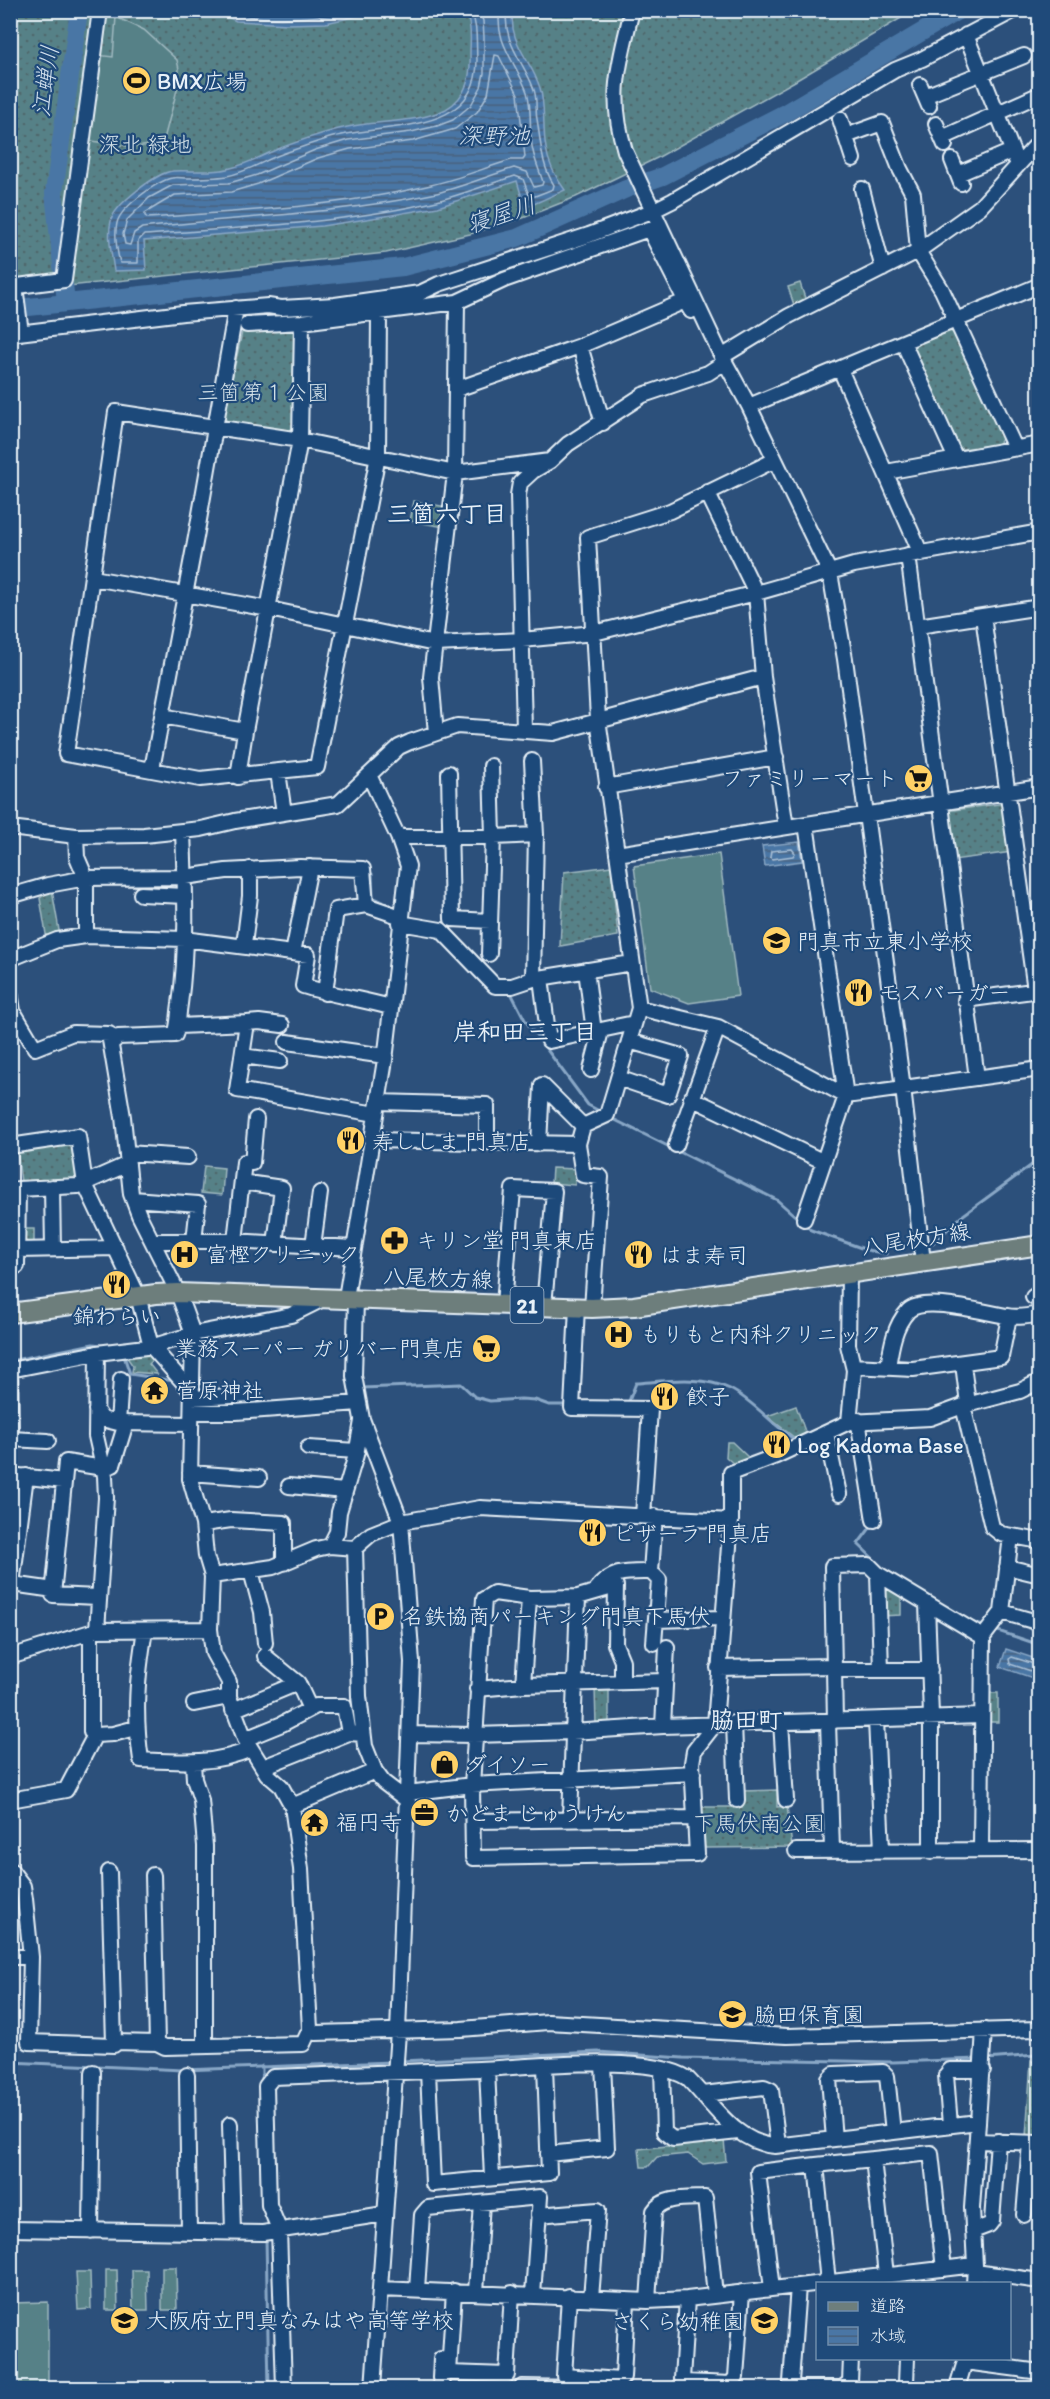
<svg xmlns="http://www.w3.org/2000/svg" width="1050" height="2399" font-family="Itim,'Klee One',sans-serif">
  <style>
    .grass { fill: url(#grass-dots); stroke: #a0b9c0; stroke-width: 1.5 }
    .garden { fill: #578187; stroke: #a0b9c0; stroke-width: 1.5 }
    .water { fill: url(#water-rules); stroke: #89a7c6; stroke-width: 1.5 }
    .lines { fill: none; stroke-linecap: round; stroke-linejoin: round }
    .shore { stroke: #a9c0d7; stroke-width: 1.5 }
    .stream { stroke: #89a7c6; stroke-width: 3 }
    .river { stroke: #4a76a5; stroke-width: 18 }
    .minor-casing { stroke: #e8f1f8; stroke-width: 18 }
    .major-casing { stroke: #e8f1f8; stroke-width: 22 }
    .minor { stroke: #1f4a7a; stroke-width: 14 }
    .major { stroke: #6d7e7c; stroke-width: 18 }
    .labels { text-anchor: middle; dominant-baseline: central; stroke-width: 4.5; stroke-linejoin: round; paint-order: stroke }
    .shield { fill: #1f4a7a; stroke: #acbfd2; stroke-width: 1.5 }
    .shield-label { font-size: 21px; font-weight: bold; fill: #e8f1f8 }
    .poi-label { font-size: 22px; fill: #e8f1f8; stroke: #1f4a7a; text-anchor: start }
    .park-label { font-size: 22px; fill: #d2e0e7; stroke: #1f4a7a }
    .street-label { font-size: 22px; fill: #e8f1f8; stroke: #1f4a7a }
    .water-label { font-size: 24px; font-style: italic; fill: #d0dfec; stroke: #1f4a7a }
    .neighbourhood-label { font-size: 24px; font-weight: bold; fill: #e8f1f8; stroke: #1f4a7a }
  </style>
  <defs>
    <pattern id="grass-dots" width="8" height="8" patternUnits="userSpaceOnUse" patternTransform="scale(1.5)"><rect width="8" height="8" fill="#578187"/><path d="M2 2h.1M6 6h.1" fill="none" stroke="#4f676c" stroke-width="1.8" stroke-linecap="round"/></pattern>
    <pattern id="water-rules" width="6" height="5" patternUnits="userSpaceOnUse" patternTransform="scale(1.5)"><rect width="6" height="5" fill="#4a76a5"/><path d="M0 2.5h6" fill="none" stroke="#48617c"/></pattern>
  </defs>
  <rect width="100%" height="100%" fill="#2c507b"/>
  <filter id="ink" filterUnits="userSpaceOnUse"><feTurbulence type="fractalNoise" baseFrequency=".0167" numOctaves="2"/><feDisplacementMap in="SourceGraphic" scale="12" xChannelSelector="R" yChannelSelector="G"/><feConvolveMatrix kernelMatrix="1 2 1 2 8 2 1 2 1" color-interpolation-filters="sRGB"/></filter>
  <g filter="url(#ink)">
    <path class="grass" d="M10,11H913L795,81L657,158L576,197L523,218L470,234L386,253L11,292Z
      M800,283L807,304L795,308L788,287Z
      M292,329L296,333L295,427L285,433L228,423L224,416L242,332Z
      M948,331L956,333L1003,437L999,444L962,449L955,445L911,351L914,343Z
      M414,501L447,507L444,527L410,521Z
      M1006,803L1012,852L953,860L946,811Z
      M611,866L618,936L560,946L564,872Z
      M52,890L60,936L47,940L40,898Z
      M72,1143L78,1180L21,1182L17,1151Z
      M204,1166L224,1168L222,1195L201,1193Z
      M552,1168L576,1169L575,1185L551,1183Z
      M21,1229H34V1244H21Z
      M146,1350L156,1357L149,1364L157,1374L132,1372L133,1366L124,1353Z
      M796,1406L806,1434L795,1438L767,1416Z
      M727,1442H732L750,1459L735,1465L726,1457Z
      M885,1586L901,1597V1615L880,1616Z
      M595,1687H609V1725H596Z
      M987,1693H998V1722H987Z
      M777,1790V1807L787,1806L792,1847L705,1848L701,1807H742V1791Z
      M1031,2060L1039,2067V2137H1026Z
      M724,2140L726,2161L703,2164L688,2154L657,2157L648,2167H641L639,2149Z"/>
    <path class="garden" d="M116,17L144,30L177,60L179,69L178,86L163,143L136,147L84,140L97,55L113,57Z
      M719,854L738,996L689,1003L650,988L634,866Z
      M162,2267H176L177,2310H162Z
      M106,2270H117L118,2310H106Z
      M132,2270H147L148,2310H133Z
      M76,2272H90L91,2309L78,2310Z
      M48,2302V2388H11V2303Z"/>
    <path class="water" d="M215,11H380L326,23L288,24L236,21Z
      M463,11H513C508,43 531,59 540,88C546,107 542,128 546,148C548,162 556,178 565,190L525,208L517,181L438,207L392,215L322,226L144,241L146,270L114,271C112,255 107,237 111,221C114,205 157,172 173,171C191,170 210,173 227,169C246,165 261,156 278,149C299,141 321,133 343,128C374,120 417,124 446,109C467,97 471,76 470,54C470,40 473,22 463,11Z
      M799,842L802,861L765,866L762,846Z
      M1006,1649L1039,1660L1036,1679L1000,1667Z"/>
    <g class="lines">
      <path class="shore" d="M228,10C258,24 323,18 355,10
        M471,10C478,26 476,43 477,60C477,137 386,122 333,137C316,142 299,148 282,154C263,161 247,172 227,176C214,178 199,178 186,178C182,178 176,177 172,178C157,181 120,208 117,223C114,235 117,251 120,263H138V241L144,235C240,227 343,224 437,201C463,194 489,184 515,176L523,179L530,198L553,189L554,185C541,165 541,142 537,119C535,108 538,98 533,87C523,61 502,41 507,10
        M479,10L483,21L484,37V73L481,87L471,105L453,120L437,126L411,132L348,140L315,150L257,175L229,183L173,185L149,198L127,220L123,234L125,244L130,245L134,233L142,228C239,217 336,214 432,194C460,188 487,176 514,168L527,172L534,187L542,185L543,182C540,172 535,161 533,151C528,132 533,111 527,92C517,63 494,43 500,10
        M495,55L499,56L518,94L525,157L523,160H511C484,168 458,179 431,185C339,207 242,211 148,218L145,216V213L175,195L231,192L258,184L318,158L350,149L413,141L455,129L477,112L488,94Z
        M792,849L795,853L793,856L772,859L770,857L771,851Z
        M1012,1657L1034,1664L1036,1668L1031,1671L1010,1664L1009,1659Z"/>
      <path class="stream" d="M367,871L372,874L373,897L397,909
        M510,991L525,1020L588,1105L603,1113
        M611,1118L777,1200L811,1230L867,1250L887,1254
        M933,1243L962,1216L1040,1159
        M124,1356L130,1374L174,1381
        M10,1361L93,1344L108,1346
        M362,1388L461,1384L475,1397L490,1401L521,1399L535,1400L549,1405H567
        M612,1402L629,1401L636,1383C666,1381 702,1375 730,1389C754,1401 773,1426 797,1441
        M873,1524L858,1544L887,1572
        M923,1594L971,1622L986,1627
        M995,1630L1040,1645
        M986,2059L1036,2055L1040,2059
        M401,2061L598,2052L683,2058L893,2062L979,2059
        M10,2062L183,2070L392,2062
        M262,2066V2082
        M266,2237L269,2388"/>
      <path class="river" d="M66,302L54,193L79,10
        M10,309L403,267L517,238L626,189L663,176L785,113L959,10"/>
      <defs>
        <path id="minor" d="M632,10C619,65 608,95 625,151L719,351L749,406L830,573L845,659L903,1088L923,1262
          M966,35L1018,165
          M920,85L929,106
          M925,96L1024,56
          M840,119L853,159
          M936,124L945,145
          M846,136L882,123L900,169L913,194L918,251L942,290L1015,448
          M942,138L1036,96
          M952,160L961,183
          M958,174L1012,151
          M862,189L883,269
          M15,286L21,333
          M10,287L64,280L100,10
          M379,313L378,456L317,767L200,779L66,754L116,412L300,440L455,473L550,461
          M247,325L302,322L457,302L504,280L649,229L682,294
          M10,334L183,313L268,306L281,308L335,305L420,293L439,284L589,235L652,211L672,201L895,70L922,59L1015,10
          M903,342L956,459
          M580,346L603,423
          M723,356L789,316L918,251L980,207L1040,141
          M840,369L921,554
          M457,389L580,346L685,301L691,311
          M749,406L1040,285
          M886,472L1040,444
          M707,492L756,593L763,677L786,827
          M908,555L977,1078
          M93,578L269,609L435,644L522,640L594,633L756,593L854,565L1040,532
          M983,616L1035,990
          M918,626L1040,607
          M162,716L245,731
          M524,730L518,495L520,483L533,471L550,461L568,444L643,395L708,373L725,362
          M436,733L431,677L455,473L457,302
          M532,761L536,835
          M152,769L196,537L236,308
          M278,772L284,813
          M449,773L452,919L490,921
          M238,777L245,731L300,440L302,322
          M606,787L776,757
          M10,828L76,836L144,835L201,829L235,821L338,804L399,747L410,742L457,726L553,733L763,677
          M76,836L77,857L86,878V936
          M398,837H493L536,835L533,979L632,963
          M617,854L1040,787
          M141,894L185,896
          M10,896L48,885L86,878L185,877L226,871L300,867L363,869L366,905
          M400,923L441,930L495,986H512L533,979
          M244,945L250,896V869
          M293,953L310,867
          M489,954L493,837L491,766
          M10,959L57,940L86,936L184,939L308,955L303,986C332,995 361,999 390,1007
          M586,970L594,1032
          M541,978L549,1041L634,1023
          M10,992L13,1011L35,1048L73,1033L109,1034L123,1117L131,1194L139,1215L178,1293L193,1334L190,1479L203,1524L206,1556L212,1576L210,1629L213,1653L229,1682V1697L245,1739L267,1774L281,1786L292,1806L301,1869L310,2029L303,2044L165,2047L157,2043L114,2042V2045L29,2042L31,1957L25,1899L23,1886L10,1869
          M325,993L336,910L366,905L401,917
          M965,1000L1040,990
          M639,1008L718,1027L846,1096L1040,1069
          M247,1023L259,1022L282,1025
          M179,1026L247,1023L237,1090L376,1114
          M287,1042L385,1056
          M112,1043L118,1037L175,1035C179,1025 178,1015 180,1004C188,947 185,888 183,831
          M242,1056L280,1061
          M591,1070L601,1031
          M618,1078L668,1095L681,1056L629,1041
          M691,1098L822,1161
          M378,1102L487,1105V1142
          M371,1140L578,1144L583,1126L607,1115L639,1008L598,719L588,537L670,511L775,460
          M539,1144L542,1085L583,1126
          M578,1144L583,1175L601,1177L592,1308
          M676,1145L718,1027
          M10,1146L78,1136L85,1184L138,1296L151,1346L192,1392
          M127,1153L188,1157
          M242,1182L282,1188L275,1244
          M52,1187L53,1249
          M133,1199L198,1204L194,1241
          M804,1219L846,1096L806,824
          M152,1241H233L353,1248
          M235,1241L244,1162L252,1163L256,1119
          M313,1246L320,1193
          M18,1250L116,1248
          M17,1266L18,1189L78,1186L128,1164
          M1033,1297L1040,1292
          M346,1298L385,1060L408,866L398,837L369,775
          M356,1299L354,1376L362,1419L401,1522L412,1662L398,2032L373,2388
          M504,1305L513,1189L554,1191L544,1306
          M577,1307L572,1408L650,1409L643,1516
          M97,1353L96,1436L105,1476L106,1498L97,1630
          M963,1364L968,1404
          M853,1366L913,1369L1001,1357L1009,1317
          M888,1367C891,1348 894,1326 908,1311C924,1295 986,1313 1007,1316C1018,1318 1029,1316 1040,1314
          M192,1398L253,1395
          M963,1406L992,1527L1001,1534L1040,1541
          M96,1410L102,1419L118,1423L191,1424
          M192,1412H236L359,1403
          M858,1420L874,1520
          M849,1422L854,1370L848,1345L849,1274
          M118,1423L121,1379
          M826,1433L839,1494
          M48,1441L11,1439L10,1370L97,1353L154,1346L193,1334L291,1315L323,1299
          M308,1448L357,1451
          M190,1473L259,1478
          M10,1475L64,1481
          M26,1476L12,1584L54,1590
          M289,1486L345,1491
          M203,1524L231,1520L284,1523V1563
          M330,1546L337,1532L339,1512L356,1455L362,1421
          M355,1548L359,1696L365,1746L375,1771L383,1782L408,1801
          M1007,1567L1040,1575
          M251,1571L262,1612L265,1643
          M651,1572L655,1516
          M878,1574L881,1670
          M212,1576L273,1567L316,1549L330,1546L355,1548L371,1534L401,1522L480,1508L731,1521
          M595,1591C611,1570 627,1572 651,1572L659,1580L654,1643
          M98,1597L53,1595L66,1462L103,1468L113,1465L126,1423
          M927,1604L931,1716V1852
          M1002,1612L1040,1623
          M656,1620L722,1618
          M145,1630C137,1678 134,1712 141,1760C180,1762 214,1765 251,1749
          M91,1632V1732L95,1735L113,1734L136,1728
          M983,1637L1002,1612L1011,1536
          M265,1656L298,1683L310,1709
          M10,1657L97,1630L210,1629
          M718,1668L834,1666
          M834,1670H930
          M622,1682V1661L615,1644L616,1586L578,1597L529,1598L494,1593L484,1599L472,1785L473,1858L697,1854L692,1763L694,1751L715,1724L731,1521V1473L776,1456L849,1422L930,1418L963,1406L1020,1391L1040,1381
          M523,1685L529,1598
          M477,1689L523,1685L665,1681
          M194,1704L229,1697
          M233,1710L298,1683
          M876,1720L882,1850
          M835,1721L832,1566L869,1565L878,1574L983,1637L981,1850
          M781,1722L786,1800
          M828,1722L832,1850
          M734,1723L737,1800
          M663,1726L667,1647
          M410,1734L474,1735L572,1732L663,1726L982,1716
          M245,1739L282,1724L316,1706H344L349,1733L363,1734
          M193,1763L194,1779L201,1800L205,1846V2046
          M263,1767L349,1733
          M408,1793L472,1785L693,1773
          M10,1800L66,1790L95,1735
          M292,1806L375,1771
          M570,1819L578,1597
          M473,1821L696,1818
          M796,1851L1040,1850
          M109,1872L114,2042
          M153,1875L157,2043
          M10,1957H31
          M310,2029L316,2033L461,2029L548,2022L787,2036L1040,2029
          M487,2069L492,2178
          M662,2069L664,2132L673,2139L738,2132
          M428,2071L433,2184L549,2173L545,2066
          M187,2075L189,2232
          M703,2094L764,2087L771,2090L778,2145
          M978,2122L984,2030
          M230,2124L233,2232
          M950,2125L946,2075L950,2070H983
          M834,2139L829,2079L834,2074L883,2072L887,2076L893,2132
          M977,2141L1040,2143
          M548,2154L607,2148L603,2064
          M873,2159L886,2275
          M816,2165L931,2153L944,2269
          M538,2215L598,2210L591,2298
          M1024,2215L1030,2143
          M10,2229L263,2233L384,2214
          M91,2231L93,2072
          M973,2231L989,2225L992,2221L998,2141
          M975,2272L1040,2281
          M798,2286L791,2382L796,2388H839
          M381,2289L648,2301L687,2299L975,2265
          M417,2289L422,2215L428,2208L540,2197L533,2294
          M772,2289L758,2172L816,2165L828,2282
          M454,2291L449,2373L507,2375L512,2293
          M476,2292L482,2203
          M569,2296L564,2376L620,2380L623,2377L627,2300
          M687,2299L682,2379L685,2382L731,2384L736,2377L742,2292
          M648,2301L654,2211C663,2196 689,2199 705,2198L715,2295
          M907,2358L906,2383L910,2388
          M441,2359L440,2378L444,2388
          M965,2362L1040,2372
          M284,2388L279,2229L269,2205L266,2086L273,2077C342,2074 410,2072 479,2069C526,2067 650,2053 687,2078C713,2104 735,2143 775,2146L978,2122L972,2208L975,2265L974,2284
          M521,2388L522,2387L575,2388
          M842,2388L850,2382L851,2358
          M957,2388L966,2358"/>
        <path id="major" d="M10,1313L156,1294L178,1293L592,1308L634,1306L1040,1245"/>
      </defs>
      <use href="#minor" class="minor-casing"/>
      <use href="#major" class="major-casing"/>
      <use href="#minor" class="minor"/>
      <use href="#major" class="major"/>
    </g>
  </g>
  <defs>
    <symbol id="stadium-disc" viewBox="-11 -11 22 22"><circle r="9.5" fill="#ffd166" stroke="#1f4a7a"/><path d="M0-5a6.5 5 0 1 0 0 10a6.5 5 0 1 0 0-10ZM-3.5-1.8h7v3.6h-7Z" fill="#111"/></symbol>
    <symbol id="supermarket-disc" viewBox="-11 -11 22 22"><circle r="9.5" fill="#ffd166" stroke="#1f4a7a"/><path d="M-6-5.5h2.5l.6 2H6L4.5 2H-2.5L-4.4-4H-6ZM-1.5 3.2a1.3 1.3 0 1 0 .1 0ZM3 3.2a1.3 1.3 0 1 0 .1 0Z" fill="#111"/></symbol>
    <symbol id="school-disc" viewBox="-11 -11 22 22"><circle r="9.5" fill="#ffd166" stroke="#1f4a7a"/><path d="M0-5L7-2L0 1L-7-2ZM-4 1L0 2.5L4 1V4Q0 6-4 4Z" fill="#111"/></symbol>
    <symbol id="restaurant-disc" viewBox="-11 -11 22 22"><circle r="9.5" fill="#ffd166" stroke="#1f4a7a"/><path d="M-5-6h1v4h1v-4h1v4h1v-4h1v5L-1.5 .5V6h-2V.5L-5-1ZM5-6V6H3V1.5H1.5Q1.5-4 5-6Z" fill="#111"/></symbol>
    <symbol id="pharmacy-disc" viewBox="-11 -11 22 22"><circle r="9.5" fill="#ffd166" stroke="#1f4a7a"/><path d="M-2-6h4v4h4v4h-4v4h-4v-4h-4v-4h4Z" fill="#111"/></symbol>
    <symbol id="hospital-disc" viewBox="-11 -11 22 22"><circle r="9.5" fill="#ffd166" stroke="#1f4a7a"/><path d="M-5-5h3v3.5h4V-5h3V5h-3V1.5h-4V5h-3Z" fill="#111"/></symbol>
    <symbol id="temple-disc" viewBox="-11 -11 22 22"><circle r="9.5" fill="#ffd166" stroke="#1f4a7a"/><path d="M0-6L5-2H3V0L6.5 2.5H4V6H1.5V3h-3V6H-4V2.5H-6.5L-3 0V-2H-5Z" fill="#111"/></symbol>
    <symbol id="parking-disc" viewBox="-11 -11 22 22"><circle r="9.5" fill="#ffd166" stroke="#1f4a7a"/><path d="M-3.5-5.5H1a3.5 3.5 0 0 1 0 7H-1V5.5H-3.5ZM-1-3.4V-.6H.8a1.4 1.4 0 0 0 0-2.8Z" fill="#111"/></symbol>
    <symbol id="shop-disc" viewBox="-11 -11 22 22"><circle r="9.5" fill="#ffd166" stroke="#1f4a7a"/><path d="M-5-2.5h2.3a2.7 3.5 0 0 1 5.4 0H5L5.5 6h-11ZM-1.5-2.5h3a1.5 2.3 0 0 0-3 0Z" fill="#111"/></symbol>
    <symbol id="office-disc" viewBox="-11 -11 22 22"><circle r="9.5" fill="#ffd166" stroke="#1f4a7a"/><path d="M-6-3h4V-5.5h4V-3h4V5H-6ZM-1-4.5V-3h2v-1.5ZM-6 0V1H6V0Z" fill="#111"/></symbol>
  </defs>
  <g fill-rule="evenodd">
    <use href="#stadium-disc" x="120" y="64" width="33" height="33"/>
    <use href="#supermarket-disc" x="902" y="762" width="33" height="33"/>
    <use href="#school-disc" x="760" y="924" width="33" height="33"/>
    <use href="#restaurant-disc" x="842" y="976" width="33" height="33"/>
    <use href="#restaurant-disc" x="334" y="1124" width="33" height="33"/>
    <use href="#pharmacy-disc" x="378" y="1224" width="33" height="33"/>
    <use href="#hospital-disc" x="168" y="1238" width="33" height="33"/>
    <use href="#restaurant-disc" x="622" y="1238" width="33" height="33"/>
    <use href="#restaurant-disc" x="100" y="1268" width="33" height="33"/>
    <use href="#hospital-disc" x="602" y="1318" width="33" height="33"/>
    <use href="#supermarket-disc" x="470" y="1332" width="33" height="33"/>
    <use href="#temple-disc" x="138" y="1374" width="33" height="33"/>
    <use href="#restaurant-disc" x="648" y="1380" width="33" height="33"/>
    <use href="#restaurant-disc" x="760" y="1428" width="33" height="33"/>
    <use href="#restaurant-disc" x="576" y="1516" width="33" height="33"/>
    <use href="#parking-disc" x="364" y="1600" width="33" height="33"/>
    <use href="#shop-disc" x="428" y="1748" width="33" height="33"/>
    <use href="#office-disc" x="408" y="1796" width="33" height="33"/>
    <use href="#temple-disc" x="298" y="1806" width="33" height="33"/>
    <use href="#school-disc" x="716" y="1998" width="33" height="33"/>
    <use href="#school-disc" x="108" y="2304" width="33" height="33"/>
    <use href="#school-disc" x="748" y="2304" width="33" height="33"/>
  </g>
  <g class="labels">
    <rect class="shield" x="510.5" y="1287" width="33" height="36" rx="4.5"/>
    <g class="shield-label">
      <text x="527" y="1305">21</text>
    </g>
    <g class="poi-label">
      <text x="157" y="81">BMX広場</text>
      <text x="898" y="778" text-anchor="end">ファミリーマート</text>
      <text x="797" y="941">門真市立東小学校</text>
      <text x="879" y="992">モスバーガー</text>
      <text x="372" y="1141">寿ししま 門真店</text>
      <text x="416" y="1240">キリン堂 門真東店</text>
      <text x="206" y="1254">富樫クリニック</text>
      <text x="660" y="1255">はま寿司</text>
      <text x="117" y="1316" text-anchor="middle">錦わらい</text>
      <text x="640" y="1334">もりもと内科クリニック</text>
      <text x="465" y="1348" text-anchor="end">業務スーパー ガリバー門真店</text>
      <text x="176" y="1390">菅原神社</text>
      <text x="686" y="1396">餃子</text>
      <text x="797" y="1445">Log Kadoma Base</text>
      <text x="613" y="1533">ピザーラ 門真店</text>
      <text x="402" y="1616">名鉄協商パーキング門真下馬伏</text>
      <text x="465" y="1764">ダイソー</text>
      <text x="446" y="1813">かどま じゅうけん</text>
      <text x="336" y="1822">福円寺</text>
      <text x="754" y="2014">脇田保育園</text>
      <text x="146" y="2320">大阪府立門真なみはや高等学校</text>
      <text x="744" y="2321" text-anchor="end">さくら幼稚園</text>
    </g>
    <g class="park-label">
      <text x="145" y="144">深北 緑地</text>
      <text x="263" y="392">三箇第１公園</text>
      <text x="759" y="1823">下馬伏南公園</text>
    </g>
    <g class="street-label">
      <text transform="translate(916 1239) rotate(-9)">八尾枚方線</text>
      <text transform="translate(438 1278) rotate(2)">八尾枚方線</text>
    </g>
    <g class="water-label">
      <text transform="translate(45 81) rotate(-82)">江蝉川</text>
      <text x="494" y="135">深野池</text>
      <text transform="translate(501 214) rotate(-18)">寝屋川</text>
    </g>
    <g class="neighbourhood-label">
      <text x="447" y="513">三箇六丁目</text>
      <text x="525" y="1031">岸和田三丁目</text>
      <text x="746" y="1719">脇田町</text>
    </g>
  </g>
  <rect width="1050" height="2399" fill="none" stroke="#1f4a7a" stroke-width="36"/>
  <rect x="18" y="18" width="1014" height="2363" fill="none" stroke="#e8f1f8" stroke-width="2" filter="url(#ink)"/>
  <rect x="816" y="2282" width="195" height="78" fill="#1f4a7a" stroke="#6f8dac" stroke-width="1.5"/>
  <rect x="828" y="2302" width="30" height="9" fill="#6d7e7c" stroke="#6f8dac" stroke-width="1.5"/>
  <text x="870" y="2312" font-size="18" fill="#e8f1f8">道路</text>
  <rect x="828" y="2327" width="30" height="18" fill="url(#water-rules)" stroke="#6f8dac" stroke-width="1.5"/>
  <text x="870" y="2342" font-size="18" fill="#e8f1f8">水域</text>
</svg>
